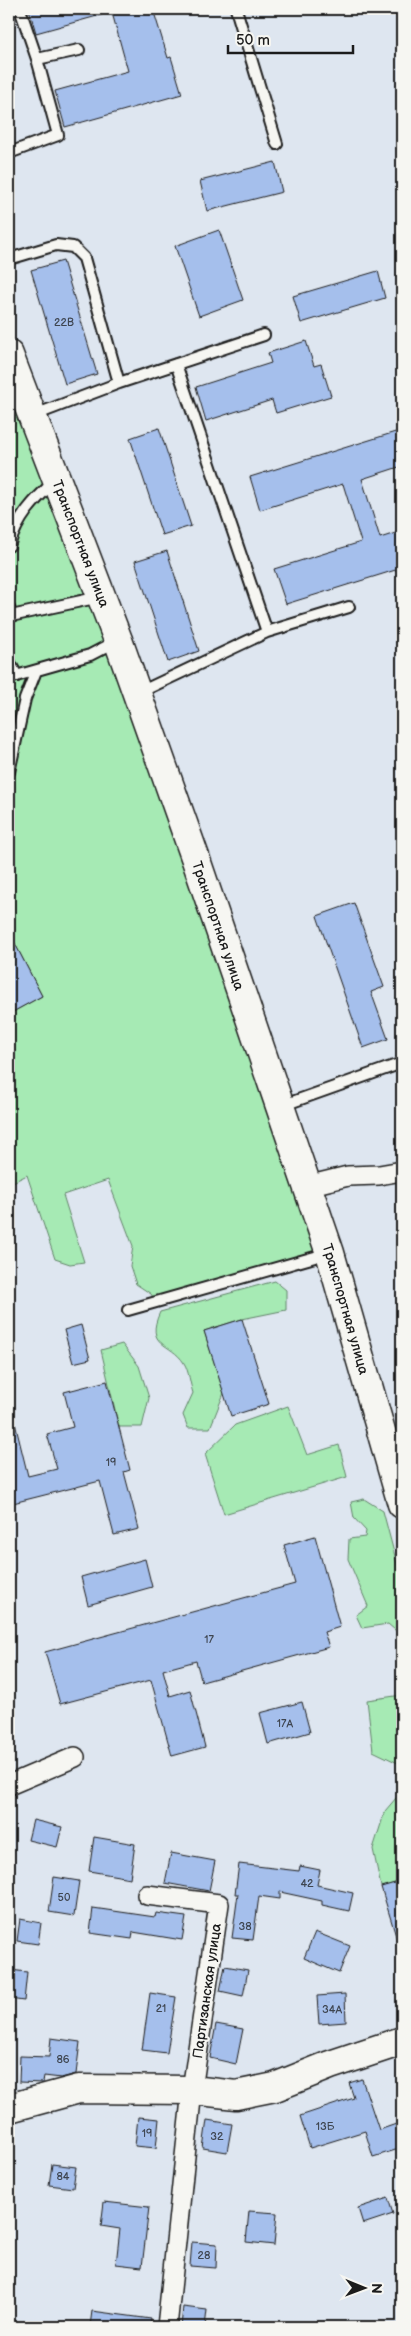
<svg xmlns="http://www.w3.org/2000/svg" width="411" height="2336" font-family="'Balsamiq Sans',sans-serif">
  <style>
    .green { fill: #a6eab4; stroke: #618368 }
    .building { fill: #a5bfec; stroke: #1c1c1c }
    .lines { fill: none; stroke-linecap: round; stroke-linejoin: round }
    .service-casing { stroke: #1c1c1c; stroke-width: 14 }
    .minor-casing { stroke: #1c1c1c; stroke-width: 22 }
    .secondary-casing { stroke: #1c1c1c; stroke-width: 31 }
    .service { stroke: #f6f6f2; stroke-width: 10 }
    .minor { stroke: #f6f6f2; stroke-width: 19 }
    .secondary { stroke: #f6f6f2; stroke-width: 28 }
    .labels { text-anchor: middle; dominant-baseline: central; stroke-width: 4.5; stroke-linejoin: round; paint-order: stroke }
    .number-label { font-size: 11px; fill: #3e4550 }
    .street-label { font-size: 14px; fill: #1c1c1c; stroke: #f6f6f2 }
  </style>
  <rect width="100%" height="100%" fill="#dee6f0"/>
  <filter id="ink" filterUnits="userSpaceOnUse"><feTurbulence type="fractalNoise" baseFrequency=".02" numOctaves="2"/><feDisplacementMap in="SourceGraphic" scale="10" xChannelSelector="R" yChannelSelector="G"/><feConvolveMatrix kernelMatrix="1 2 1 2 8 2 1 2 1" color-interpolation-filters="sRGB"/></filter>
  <g filter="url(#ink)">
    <path class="green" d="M9,355L330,1253L156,1302L151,1294L136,1284L130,1266L133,1246L108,1180L63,1195L84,1262L70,1264L55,1259L27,1175L9,1184V1014L42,996L9,932Z
      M275,1281L286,1290V1310L242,1319L204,1331L224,1393L210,1428H188L183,1415L193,1393C190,1384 189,1371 184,1363C171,1342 144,1347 160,1312Z
      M122,1344L139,1366L149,1398L142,1427H119L101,1350Z
      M288,1406L307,1455L339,1445L347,1477L224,1514L205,1454L235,1425Z
      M364,1499L383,1511L402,1583V1636L388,1624L362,1628L356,1615L368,1606L348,1559L349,1539L365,1537L366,1531L354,1518L351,1502Z
      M402,1695V1765L373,1751L367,1700Z
      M402,1791V1881L381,1887L373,1849L385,1811Z"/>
    <path class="building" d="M29,9H107L108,13L36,33Z
      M111,9H153L168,58L171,57L182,94L65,127L55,91L128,71Z
      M275,162L282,192L207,211L200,181Z
      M219,230L243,300L199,316L175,246Z
      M63,261L97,374L65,384L31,270Z
      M378,271L385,298L301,323L293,296Z
      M306,341L314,366L321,364L331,396L276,413L272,400L206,421L196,387L271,363L268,353Z
      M159,428L191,526L162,535L130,438Z
      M402,430V466L362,479L380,538L402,531V568L286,604L274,569L361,542L343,484L260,510L250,477Z
      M167,551L199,651L168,662L135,561Z
      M354,903L384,987L371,992L388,1039L363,1048L317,916Z
      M9,932L42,996L9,1014Z
      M242,1319L269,1404L231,1416L204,1331Z
      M81,1325L90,1359L73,1363L64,1330Z
      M107,1381L130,1470L124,1472L139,1529L114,1535L100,1481L9,1504V1420L14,1419L28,1476L57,1469L47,1434L73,1427L64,1392Z
      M315,1536L340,1627L324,1632L329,1647L202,1682L196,1661L163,1670L170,1696L190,1690L205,1747L172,1756L151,1680L60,1704L45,1652L295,1584L284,1545Z
      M145,1559L152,1587L88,1605L81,1577Z
      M302,1702L310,1732L268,1744L260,1713Z
      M33,1820L62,1827L57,1847L28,1840Z
      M94,1837L135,1844L130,1878L89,1871Z
      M171,1853L215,1861L209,1891L165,1883Z
      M239,1864L299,1871L300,1866L320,1870L317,1885L353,1893L349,1911L322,1905V1901L280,1892V1899L259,1896L253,1940L232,1938L238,1894H235Z
      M54,1877L79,1881L74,1916L49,1912Z
      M402,1881V1945L399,1946L381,1887Z
      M93,1908L155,1917L156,1913L186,1917L182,1940L133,1932L132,1939L90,1933Z
      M20,1919L41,1923L38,1944L17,1941Z
      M315,1932L350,1946L339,1973L304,1958Z
      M225,1966L248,1970L243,1996L220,1991Z
      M10,1970L27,1972L24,2001L9,1999Z
      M150,1993L176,1997L167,2053L142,2050Z
      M345,1994L346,2022L319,2024L317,1996Z
      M216,2024L243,2029L236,2064L210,2058Z
      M51,2038L80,2042L76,2074L61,2078L44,2076L43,2083L19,2082L20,2056L49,2057Z
      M362,2079L379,2130L402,2122V2148L373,2157L365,2131L310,2148L300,2116L354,2098L349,2083Z
      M138,2117L159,2119L156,2148L135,2146Z
      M207,2120L232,2124L227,2152L203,2148Z
      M52,2164L76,2167L73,2188L49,2185Z
      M388,2198L393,2214L363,2224L358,2208Z
      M104,2202L149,2207L142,2267L116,2264L120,2229L101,2226Z
      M249,2211L277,2213L274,2245L246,2242Z
      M192,2242L217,2244L216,2268L190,2266Z
      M183,2307L207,2310L205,2327H181Z
      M92,2311L151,2319L150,2327L90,2326Z"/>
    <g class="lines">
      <defs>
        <path id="service" d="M20,9L37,59
          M236,9L277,144
          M9,153L58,135L37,59L79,50
          M9,259L56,245L73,247L84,258L119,383
          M176,364L267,632L349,607
          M32,416L119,383L264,335
          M9,546C17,518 34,500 55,481
          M9,608L11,616L100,597
          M9,661L17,676
          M9,678L90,655L117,641
          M138,693L267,632
          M9,772L25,699L36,671
          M281,1106L402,1063
          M128,1310L329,1253"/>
        <path id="minor" d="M307,1186L348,1176L379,1175L402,1171
          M9,1785L75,1757
          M147,1895L219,1904L192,2090L167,2327"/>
        <g id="secondary">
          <path id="s1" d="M9,355L118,640L195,857L330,1253L402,1504"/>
          <path d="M9,2108L79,2089L192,2090L236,2095L275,2087L330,2065L402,2041"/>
        </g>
      </defs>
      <use href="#service" class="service-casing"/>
      <use href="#minor" class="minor-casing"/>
      <use href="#secondary" class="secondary-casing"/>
      <use href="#service" class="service"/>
      <use href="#minor" class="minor"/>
      <use href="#secondary" class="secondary"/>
    </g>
  </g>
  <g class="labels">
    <g class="number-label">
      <text x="64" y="322">22В</text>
      <text x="111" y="1462">19</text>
      <text x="209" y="1639">17</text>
      <text x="285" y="1723">17А</text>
      <text x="307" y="1883">42</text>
      <text x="64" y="1897">50</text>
      <text x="245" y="1926">38</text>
      <text x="161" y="2008">21</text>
      <text x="332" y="2009">34А</text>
      <text x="63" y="2059">86</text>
      <text x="325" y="2126">13Б</text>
      <text x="147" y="2133">19</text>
      <text x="217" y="2136">32</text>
      <text x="63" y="2176">84</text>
      <text x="204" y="2255">28</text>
    </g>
    <g class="street-label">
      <text stroke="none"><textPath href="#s1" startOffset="202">Транспортная улица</textPath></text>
      <text stroke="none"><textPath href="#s1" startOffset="608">Транспортная улица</textPath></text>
      <text stroke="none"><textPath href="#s1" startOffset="1012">Транспортная улица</textPath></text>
      <text transform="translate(207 1991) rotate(-82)">Партизанская улица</text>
    </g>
  </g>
  <rect width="411" height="2336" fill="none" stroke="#f6f6f2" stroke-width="30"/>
  <rect x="15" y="15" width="381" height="2306" fill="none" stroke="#1c1c1c" stroke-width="2" filter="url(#ink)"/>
  <g transform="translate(364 2288) rotate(91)" stroke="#f6f6f2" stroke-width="4" paint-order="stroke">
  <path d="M0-4L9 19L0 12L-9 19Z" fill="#1c1c1c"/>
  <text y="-8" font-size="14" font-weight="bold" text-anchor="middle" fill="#1c1c1c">N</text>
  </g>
  <path d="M228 45v8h125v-8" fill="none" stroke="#1c1c1c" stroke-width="2.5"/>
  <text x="236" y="45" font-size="15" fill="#1c1c1c" stroke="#f6f6f2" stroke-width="4" paint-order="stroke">50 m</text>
</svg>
